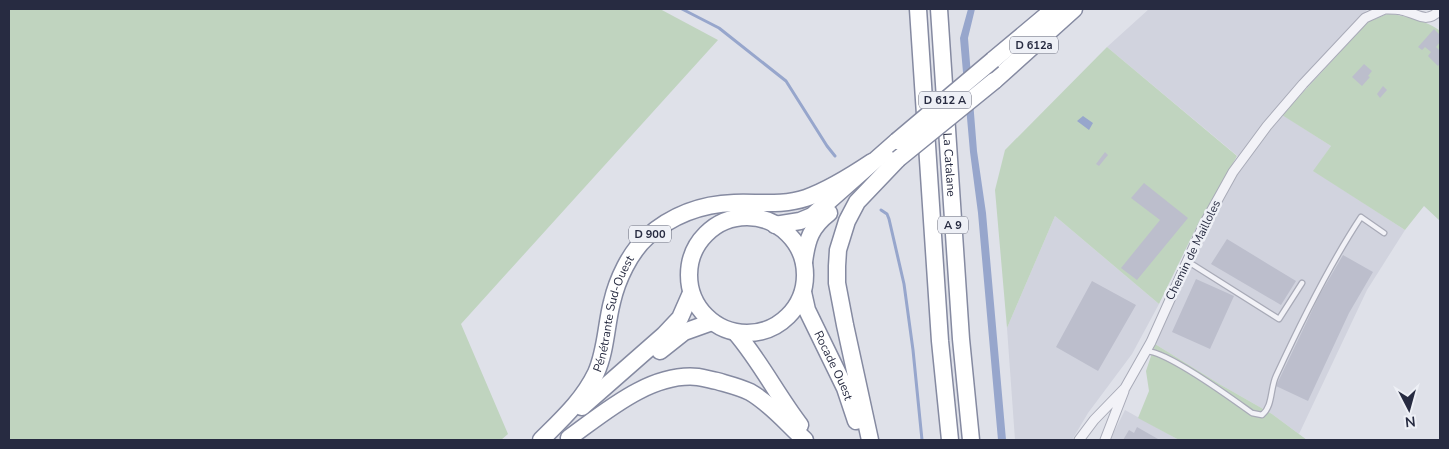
<svg xmlns="http://www.w3.org/2000/svg" width="1449" height="449" font-family="'Nunito Sans',sans-serif">
  <style>
    .built { fill: #d1d3de }
    .green { fill: #c0d4bf }
    .water { fill: #97a6cc }
    .lines { fill: none; stroke-linecap: round; stroke-linejoin: round }
    .stream { stroke: #97a6cc; stroke-width: 3 }
    .building { fill: #bcbecc }
    .lane-casing { stroke: #a8aab7; stroke-width: 7 }
    .street-casing { stroke: #a8aab7; stroke-width: 11 }
    .highway-casing { stroke: #858aa1; stroke-width: 19 }
    .lane { stroke: #f2f2f7; stroke-width: 4.5 }
    .street { stroke: #f2f2f7; stroke-width: 9 }
    .highway { stroke: #fff; stroke-width: 16 }
    .highway-bridge-casing { stroke: #858aa1; stroke-width: 19; stroke-linecap: butt }
    .highway-bridge { stroke: #fff; stroke-width: 16 }
    .labels { text-anchor: middle; dominant-baseline: central; stroke-width: 5; stroke-linejoin: round; paint-order: stroke }
    .shield { fill: #eef0f6; stroke: #636677; stroke-width: 1 }
    .shield-label { font-size: 11px; font-weight: bold; fill: #272b41 }
    .street-label { font-size: 12px; fill: #272b41; stroke: #eef0f6 }
  </style>
  <rect width="100%" height="100%" fill="#dfe1e9"/>
  <path class="built" d="M1149,9H1366L1367,10L1342,35L1275,110L1331,146L1314,171L1405,230L1367,290L1299,434L1272,414L1221,385L1155,344L1207,228L1238,174L1246,163L1107,47Z
    M1055,216L1159,304L1132,354L1088,413L1072,440H1015L1007,328Z
    M1125,410L1179,440H1110Z"/>
  <path class="green" d="M9,9H660L718,40L461,324L508,434L501,440H9Z
    M1387,14C1401,14 1430,22 1440,31V221L1424,206L1405,230L1313,171L1331,146L1282,115L1368,22Z
    M1107,47L1237,156L1196,228L1159,304L1055,216L1007,328L995,190L1005,150Z
    M1155,344L1221,385L1272,414L1307,440H1179L1138,418L1149,391L1146,371Z"/>
  <path class="water" d="M968,9H975L968,38L977,151L986,213L1006,440H998L978,213L970,152L960,38Z
    M1083,116L1093,123L1089,130L1077,121Z"/>
  <g class="lines">
    <path class="stream" d="M682,9L719,28L786,81L827,146L835,156
      M881,210L887,214L889,219L904,284L913,350L922,440"/>
  </g>
  <path class="building" d="M1434,29L1440,35V42L1436,47L1440,51V63L1438,66L1428,56L1431,52L1425,47L1422,50L1418,47Z
    M1364,64L1372,71L1368,76L1370,77L1362,86L1352,77Z
    M1383,86L1387,90L1380,98L1377,94Z
    M1105,152L1108,155L1099,166L1096,164Z
    M1144,183L1188,218L1137,280L1121,268L1160,220L1131,198Z
    M1227,239L1296,281L1281,305L1211,264Z
    M1343,255L1373,272L1349,313L1308,401L1276,386L1319,296Z
    M1196,279L1234,296L1210,349L1172,332Z
    M1092,281L1136,305L1098,371L1056,347Z
    M1137,427L1158,439L1157,440H1123L1129,430L1134,433Z"/>
  <g class="lines">
    <defs>
      <path id="lane" d="M1187,261L1279,319L1302,283
        M1147,351C1170,353 1231,398 1252,413L1262,415C1273,406 1270,389 1276,376C1301,322 1328,267 1361,217L1384,233"/>
      <path id="street" d="M1388,9C1393,9 1397,9 1401,10C1418,13 1425,25 1440,10
        M1079,440L1094,420L1125,388L1151,342L1203,226L1233,172L1267,126L1303,84L1365,18L1385,9
        M1105,440L1124,391"/>
      <g id="highway">
        <path d="M918,9L940,341L950,440"/>
        <path id="s1" d="M939,9L961,339L971,440"/>
        <path d="M993,60L1054,9"/>
        <path d="M994,81L1074,9"/>
        <circle cx="747" cy="275" r="58"/>
        <path d="M775,225L800,221L812,216L897,141"/>
        <path d="M804,262C807,239 811,227 829,213"/>
        <path id="s2" d="M803,292L807,310L845,388L856,421"/>
        <path d="M736,333C760,361 777,395 800,425"/>
        <path d="M660,351L684,332L712,322"/>
        <path d="M582,407L664,335L680,318L691,293"/>
        <path d="M569,438C605,412 651,372 698,377C705,378 711,380 717,381C727,384 740,387 750,392C771,404 787,424 805,440"/>
        <path id="s3" d="M541,440C562,419 583,400 596,373C606,351 606,325 612,302C617,280 630,252 647,237C672,215 702,204 734,203C758,202 782,206 806,198C829,190 851,176 872,162"/>
        <path d="M870,440L845,325L837,283V266L838,250L847,221L857,202L898,159"/>
      </g>
    </defs>
    <use href="#lane" class="lane-casing"/>
    <use href="#street" class="street-casing"/>
    <use href="#highway" class="highway-casing"/>
    <use href="#lane" class="lane"/>
    <use href="#street" class="street"/>
    <use href="#highway" class="highway"/>
    <defs>
      <path id="highway-bridge" d="M897,141L993,60
        M898,159L994,81"/>
    </defs>
    <use href="#highway-bridge" class="highway-bridge-casing"/>
    <use href="#highway-bridge" class="highway-bridge"/>
  </g>
  <g class="labels">
    <g class="shield">
      <rect x="1010" y="36.5" width="48" height="17" rx="4"/>
      <rect x="919" y="91.5" width="52" height="17" rx="4"/>
      <rect x="938" y="216.5" width="30" height="17" rx="4"/>
      <rect x="629" y="225.5" width="42" height="17" rx="4"/>
    </g>
    <g class="shield-label">
      <text x="1034" y="45">D 612a</text>
      <text x="945" y="100">D 612 A</text>
      <text x="953" y="225">A 9</text>
      <text x="650" y="234">D 900</text>
    </g>
    <g class="street-label">
      <text stroke="none"><textPath href="#s1" startOffset="156">La Catalane</textPath></text>
      <text transform="translate(1193 250) rotate(-64)">Chemin de Mailloles</text>
      <text stroke="none"><textPath href="#s3" startOffset="149">Pénétrante Sud-Ouest</textPath></text>
      <text stroke="none"><textPath href="#s2" startOffset="80">Rocade Ouest</textPath></text>
    </g>
  </g>
  <rect width="1449" height="449" fill="none" stroke="#272b41" stroke-width="20"/>
  <g transform="translate(1409 409) rotate(174)" stroke="#eef0f6" stroke-width="4" paint-order="stroke">
  <path d="M0-4L9 19L0 12L-9 19Z" fill="#272b41"/>
  <text y="-8" font-size="14" font-weight="bold" text-anchor="middle" fill="#272b41">N</text>
  </g>
</svg>
